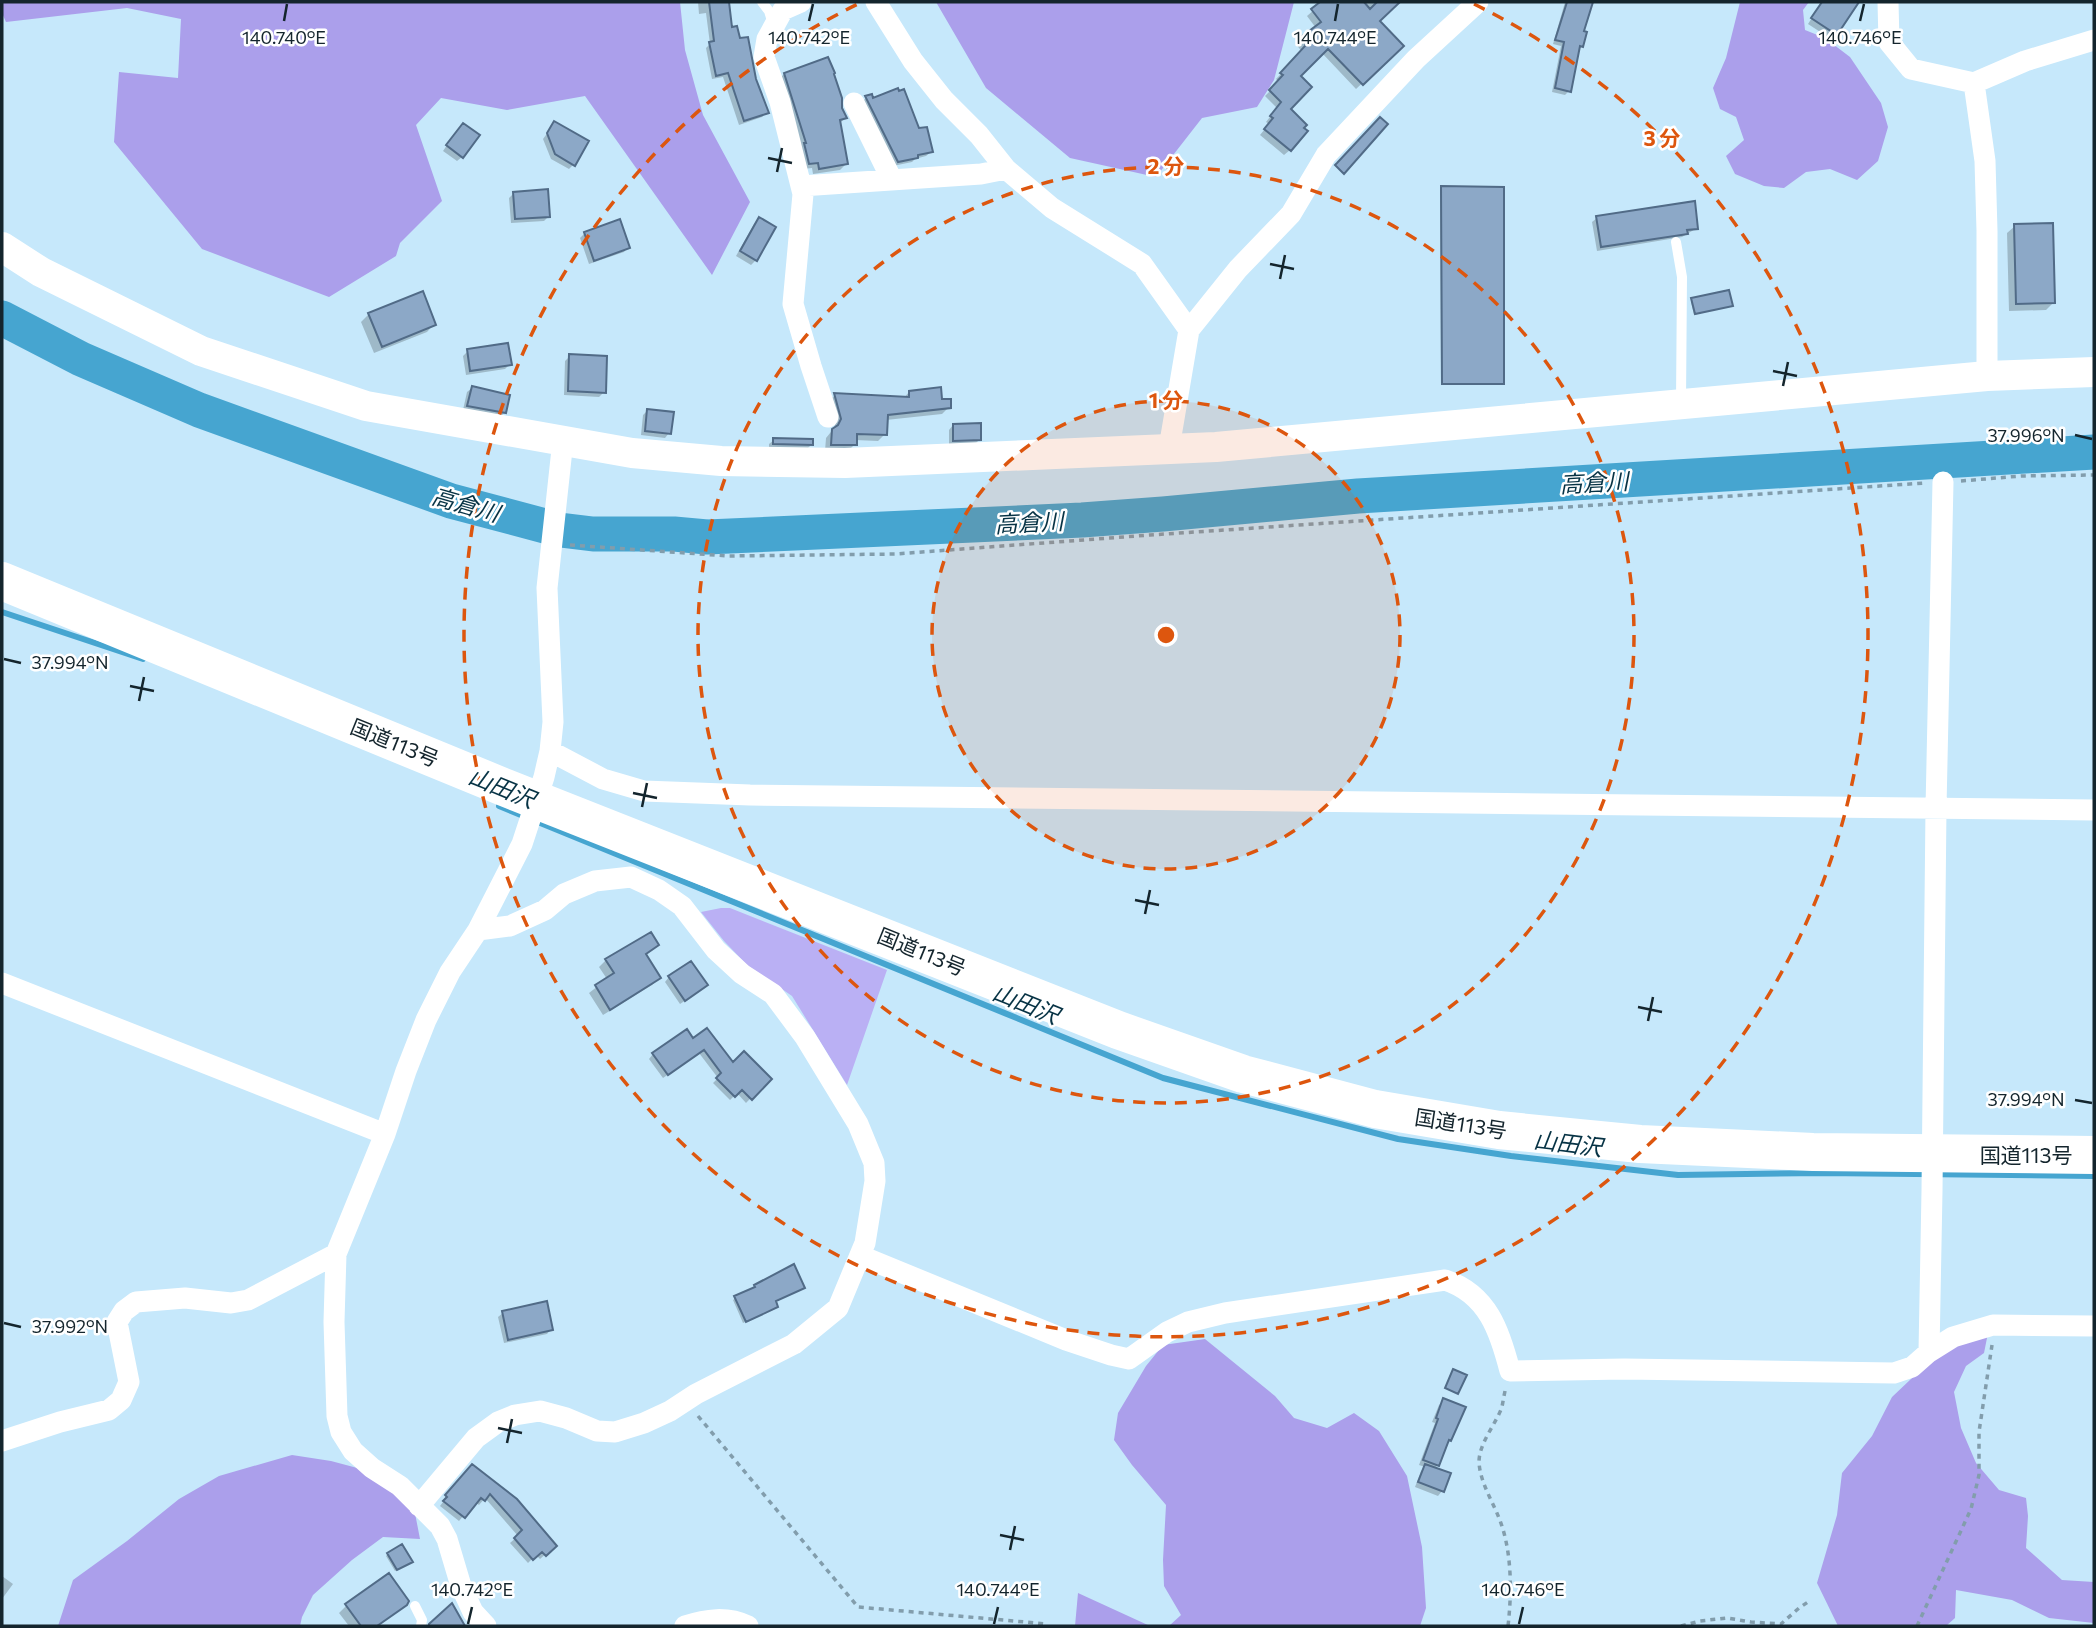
<svg xmlns="http://www.w3.org/2000/svg" width="2096" height="1628" font-family="Commissioner,'Noto Sans JP',sans-serif">
  <style>
    .green { fill: #bab0f4 }
    .forest { fill: #ab9feb }
    .shadow { fill: #0003 }
    .lines { fill: none; stroke-linecap: round; stroke-linejoin: round }
    .stream { stroke: #46a5d0; stroke-width: 6 }
    .river { stroke: #46a5d0; stroke-width: 35 }
    .building { fill: #8ca8c7; stroke: #516b87; stroke-width: 2 }
    .path { stroke: #829dac; stroke-width: 3.5; stroke-dasharray: 5 5; stroke-linecap: butt }
    .lane { stroke: #fff; stroke-width: 10 }
    .street { stroke: #fff; stroke-width: 21 }
    .secondary { stroke: #fff; stroke-width: 30 }
    .highway { stroke: #fff; stroke-width: 38 }
    .ticks { fill: none; stroke: #14252d; stroke-width: 2.5 }
    .ring { fill: none; stroke: #dd560e; stroke-width: 3.5; stroke-dasharray: 12 9 }
    .labels { text-anchor: middle; dominant-baseline: central; stroke-width: 5; stroke-linejoin: round; paint-order: stroke }
    .street-label { font-size: 21px; fill: #14252d; stroke: #fff }
    .water-label { font-size: 23px; font-style: italic; fill: #073345; stroke: #fff }
    .ticks-label { font-size: 18px; text-anchor: middle; fill: #14252d; stroke: #fff; stroke-width: 5; stroke-linejoin: round; paint-order: stroke }
    .centre { fill: #dd560e; stroke: #fff; stroke-width: 3.5 }
    .ring-label { font-size: 21px; text-anchor: middle; font-weight: bold; fill: #dd560e; stroke: #fff; stroke-width: 5; stroke-linejoin: round; paint-order: stroke }
  </style>
  <rect width="100%" height="100%" fill="#c6e8fb"/>
  <path class="green" d="M721,908H730L887,970L847,1085L792,996L747,965L724,941L701,912Z"/>
  <path class="forest" d="M2,2H680L685,50L703,115L750,202L712,275L585,96L507,110L441,98L416,125L442,201L400,243L396,256L329,297L202,249L114,142L119,72L178,78L181,19L127,8L6,22L2,13Z
    M936,2H1294L1274,80L1257,107L1202,118L1156,177L1070,158L986,88Z
    M1740,2H1809L1803,10L1805,30L1825,38L1850,57L1881,103L1888,127L1878,161L1857,180L1830,169L1806,172L1784,188L1764,186L1735,174L1726,156L1744,140L1736,117L1720,109L1713,88L1726,58Z
    M1988,1333L1984,1353L1966,1366L1954,1392L1961,1428L1976,1463L1999,1490L2026,1498L2028,1516L2026,1548L2062,1580L2094,1582V1623L2049,1618L2012,1600L1956,1590L1955,1618L1946,1626H1838L1817,1583L1837,1515L1842,1473L1872,1436L1892,1397L1930,1361L1962,1341Z
    M1205,1339L1275,1396L1294,1418L1327,1428L1354,1413L1379,1431L1407,1476L1422,1547L1426,1608L1420,1626H1169L1181,1615L1164,1586L1163,1560L1166,1505L1132,1465L1114,1440L1118,1413L1146,1366L1163,1345Z
    M292,1455L331,1461L361,1469L414,1508L420,1539L383,1537L352,1560L313,1595L302,1617L300,1626H58L73,1580L127,1541L179,1499L219,1476Z
    M1078,1593L1150,1626H1075Z"/>
  <path class="shadow" d="M698,2H727L730,29L755,79L767,112L762,117L739,125L723,77L712,79L706,48L710,44L706,13L699,14Z
    M1323,2H1398L1378,21L1402,46L1356,89L1322,53L1299,76L1288,109L1290,150L1284,155L1260,135L1269,124L1266,122L1277,108L1265,96L1279,82L1276,79L1302,52L1296,44L1316,28L1307,16Z
    M1565,2H1591L1582,32V46L1578,50L1569,91L1565,95L1552,92L1561,46L1553,44Z
    M1822,2H1849L1854,5L1831,39L1808,24Z
    M784,74L845,118L839,124L846,164L840,170L813,174L812,168L803,169L778,80Z
    M866,98L918,130L931,152L926,156L915,159L912,162L893,166L862,102Z
    M554,124L573,165L569,169L551,159L543,139Z
    M458,129L462,157L457,161L443,151Z
    M1442,188L1502,383L1500,385H1441L1440,190Z
    M514,193L549,216L544,221L511,223L509,198Z
    M1597,218L1697,228L1682,237L1597,251L1592,222Z
    M759,220L756,260L751,265L736,256L754,224Z
    M619,221L628,247L624,252L589,264L580,238L584,234Z
    M2015,226L2053,303L2046,310L2009,311L2007,233Z
    M1692,300L1731,305L1694,315L1691,302Z
    M369,314L434,324L427,332L374,353L361,322Z
    M468,351L510,364L505,369L466,375L463,356Z
    M570,356L604,392L599,397L564,395L565,361Z
    M472,388L505,412L500,417L463,410L467,392Z
    M909,392L941,401L949,407L942,414L886,420L885,434L878,441L855,440V444L848,451H825L826,438L835,427L828,402L835,395L903,399Z
    M648,410L669,433L665,438L641,435L643,415Z
    M953,425L980,439L975,444L949,445V430Z
    M774,440L812,444L807,449L769,448V444Z
    M657,945L645,955L659,978L652,985L603,1015L589,993L607,979L599,967L606,960Z
    M669,977L701,990L680,1004L665,982Z
    M693,1041L733,1064L769,1079L746,1103L737,1093L730,1100L713,1083L718,1078L699,1053L663,1078L649,1059L653,1054Z
    M755,1286L803,1287L774,1302L776,1306L773,1309L743,1323L733,1300Z
    M503,1313L551,1329L547,1334L504,1343L498,1317Z
    M1444,1401L1450,1440L1446,1443L1438,1465L1434,1469L1442,1491L1438,1496L1415,1487L1421,1471L1425,1467L1419,1465L1435,1423L1432,1422L1439,1405Z
    M467,1471L555,1546L540,1559L536,1555L528,1563L510,1543L518,1536L485,1498L479,1505L475,1502L459,1521L440,1506L443,1502L442,1501Z
    M388,1554L409,1563L395,1571L386,1556Z
    M2,1576L13,1584L2,1599Z
    M406,1604L378,1626H349L339,1613L346,1606Z"/>
  <g class="lines">
    <path class="stream" d="M2,612L143,659
      M499,806L1163,1078L1398,1139L1511,1156L1678,1175L1822,1173L2094,1176"/>
    <path class="river" d="M2,318L81,359L199,410L451,501L560,530L593,534H674L707,537L1082,520L1163,514L1358,496L2094,452"/>
  </g>
  <path class="building" d="M709,2H729L732,27L737,26L740,38L748,37L756,79L769,113L744,121L728,73L716,76L709,42L714,41Z
    M1320,2H1364L1370,9L1377,2H1400L1380,21L1404,46L1363,85L1328,49L1301,76L1312,87L1291,109L1307,125L1304,128L1308,131L1291,151L1264,129L1273,118L1270,116L1281,102L1269,90L1283,75L1280,73L1306,45L1301,37L1321,22L1311,9Z
    M1567,2H1593L1584,31L1587,32L1583,47L1580,46L1571,92L1555,88L1564,42L1555,40Z
    M1822,2H1859L1837,35L1811,18Z
    M828,57L835,73L834,74L842,98V108L847,118L840,120L848,164L819,169L818,163L809,164L804,143H806L784,73Z
    M898,88L899,91L904,89L919,128L927,127L933,152L918,155V158L898,162L865,96L872,94L873,98Z
    M1380,117L1388,124L1344,174L1335,165L1337,163Z
    M554,121L589,141L575,166L555,154L547,133Z
    M463,123L480,135L463,158L446,145Z
    M1441,186L1504,187V384H1442Z
    M548,189L550,217L515,219L513,192Z
    M1695,201L1698,229L1687,230L1688,234L1601,247L1596,216Z
    M759,217L776,227L757,261L740,251Z
    M620,219L630,248L594,261L584,232Z
    M2053,223L2055,303L2016,304L2014,224Z
    M1729,290L1733,306L1695,314L1691,298Z
    M423,291L436,325L382,347L368,313Z
    M508,343L512,365L470,371L467,349Z
    M569,354L607,356L606,393L568,391Z
    M472,386L510,395L506,413L467,406Z
    M941,387L942,399H951V408L888,415L887,435L857,434V445H831L832,429L838,425L841,419L834,393L909,397V391Z
    M647,409L674,412L671,434L645,431Z
    M981,423V440L953,441V424Z
    M773,438L813,439V445L773,444Z
    M651,932L659,945L646,954L661,978L610,1010L595,985L614,973L605,959Z
    M691,961L708,985L685,1001L668,976Z
    M707,1028L733,1062L744,1051L772,1079L752,1100L742,1090L735,1097L716,1078L721,1073L704,1050L668,1075L652,1053L687,1029L693,1038Z
    M794,1264L805,1288L776,1301L778,1307L746,1322L734,1296L755,1287L754,1285Z
    M547,1301L553,1330L508,1340L502,1311Z
    M1453,1369L1467,1375L1458,1394L1445,1388Z
    M1443,1398L1466,1407L1451,1441L1449,1440L1439,1466L1423,1460L1438,1419L1436,1418Z
    M472,1464L517,1499L557,1546L546,1556L542,1552L533,1560L514,1538L522,1530L490,1494L485,1501L481,1498L465,1518L443,1501L447,1497L445,1495Z
    M1425,1464L1451,1473L1444,1492L1418,1482Z
    M402,1544L413,1562L397,1570L387,1553Z
    M389,1573L409,1601L407,1605L377,1626H361L345,1604Z
    M452,1603L465,1626H429V1624Z"/>
  <g class="lines">
    <path class="path" d="M1961,481L2021,476L2094,475
      M570,545L729,556L895,554L1150,535L1925,483
      M1505,1391C1504,1396 1503,1401 1502,1407C1496,1424 1479,1443 1479,1462C1480,1482 1492,1500 1499,1518C1512,1550 1512,1592 1508,1626
      M698,1416L858,1607L1047,1624
      M1681,1626L1700,1621L1727,1618L1751,1622L1781,1624L1799,1608L1811,1600
      M1917,1626L1971,1509L1979,1475V1432L1992,1345"/>
    <path class="lane" d="M762,2L769,11L773,24
      M1676,242L1682,277L1681,401
      M415,1606L422,1620L421,1626"/>
    <path class="street" d="M801,2L783,10L767,39L764,57L780,102L803,194L793,304L811,366L828,417
      M876,2L913,61L944,100L979,135L1006,169L1052,208L1142,264L1189,330
      M1888,2L1889,42L1911,69L1974,83L2025,61L2094,40
      M1974,83L1985,161L1987,231V376
      M854,103L892,180
      M801,186L981,174L1006,169
      M1169,448L1189,330L1238,269L1291,214L1326,155L1416,59L1478,2
      M550,751L603,779L644,791L750,795L2094,810
      M2,983L385,1134
      M861,1256L1066,1340L1111,1355L1129,1359L1167,1332L1188,1322L1225,1313L1445,1280C1488,1294 1500,1332 1510,1371L1624,1369L1894,1373L1912,1367L1929,1352L1953,1337L1993,1325L2094,1326
      M1929,1352L1932,1191L1936,808L1943,482
      M2,1441L60,1422L109,1410L121,1400L129,1382L117,1322L124,1311L136,1302L185,1298L231,1303L248,1300L336,1254
      M419,1506L476,1438L498,1422L515,1415L540,1411L566,1418L597,1431L615,1432L644,1423L670,1411L696,1394L794,1344L838,1308L865,1243L875,1181L874,1163L858,1124L805,1037L773,994L742,974L716,950L682,906L659,890L631,877L595,881L564,894L545,910L510,926L478,930
      M486,1626L473,1612L461,1586L447,1539L440,1526L400,1486L372,1468L353,1451L341,1432L337,1416L334,1322L336,1254L385,1134L406,1071L426,1020L450,972L478,930L522,844L544,777L550,751L553,722L547,588L563,440
      M685,1626C706,1619 727,1616 748,1626"/>
    <path class="secondary" d="M2,247L41,272L201,351L366,406L632,453L721,461L845,463L1216,447L1987,376L2094,372"/>
    <path class="highway" d="M2,581L501,786L1118,1030L1243,1074L1375,1109L1499,1130L1640,1144L1813,1152L2094,1155"/>
  </g>
  <path class="ticks" d="M284,21L287,4M809,21L813,4M1335,21L1338,4M1860,21L1864,4M768,158L792,163M777,172L782,148M1270,264L1294,269M1280,279L1285,255M1773,371L1797,376M1783,386L1788,362M2075,435L2092,439M4,659L21,663M130,686L154,691M139,701L144,677M633,793L657,798M642,807L647,783M1135,900L1159,905M1145,914L1150,890M1638,1007L1662,1012M1648,1021L1653,997M2075,1100L2092,1103M4,1323L21,1327M498,1428L522,1433M507,1443L512,1419M1000,1535L1024,1540M1010,1550L1015,1526M468,1624L472,1607M994,1624L998,1607M1519,1624L1523,1607"/>
  <circle cx="1166" cy="635" r="234" fill="#dd560e" fill-opacity=".12"/>
  <g class="ring">
    <circle cx="1166" cy="635" r="234"/>
    <circle cx="1166" cy="635" r="468"/>
    <path d="M1474 4A702 702 0 1 1 858 4"/>
  </g>
  <g class="labels">
    <g class="street-label">
      <text transform="translate(395 742) rotate(22)">国道113号</text>
      <text transform="translate(922 951) rotate(22)">国道113号</text>
      <text transform="translate(1461 1123) rotate(9)">国道113号</text>
      <text x="2026" y="1154">国道113号</text>
    </g>
    <g class="water-label">
      <text transform="translate(1594 482) rotate(-3)">高倉川</text>
      <text transform="translate(466 504) rotate(16)">高倉川</text>
      <text transform="translate(1029 522) rotate(-3)">高倉川</text>
      <text transform="translate(502 787) rotate(22)">山田沢</text>
      <text transform="translate(1026 1003) rotate(22)">山田沢</text>
      <text transform="translate(1568 1143) rotate(7)">山田沢</text>
    </g>
  </g>
  <g class="ticks-label">
    <text x="284" y="44">140.740°E</text>
    <text x="809" y="44">140.742°E</text>
    <text x="1335" y="44">140.744°E</text>
    <text x="1860" y="44">140.746°E</text>
    <text x="2026" y="442">37.996°N</text>
    <text x="70" y="669">37.994°N</text>
    <text x="2026" y="1106">37.994°N</text>
    <text x="70" y="1333">37.992°N</text>
    <text x="472" y="1596">140.742°E</text>
    <text x="998" y="1596">140.744°E</text>
    <text x="1523" y="1596">140.746°E</text>
  </g>
  <circle cx="1166" cy="635" r="10" class="centre"/>
  <g class="ring-label">
    <text x="1662" y="146">3 分</text>
    <text x="1166" y="174">2 分</text>
    <text x="1166" y="408">1 分</text>
  </g>
  <rect width="2096" height="1628" fill="none" stroke="#14252d" stroke-width="7"/>
</svg>
